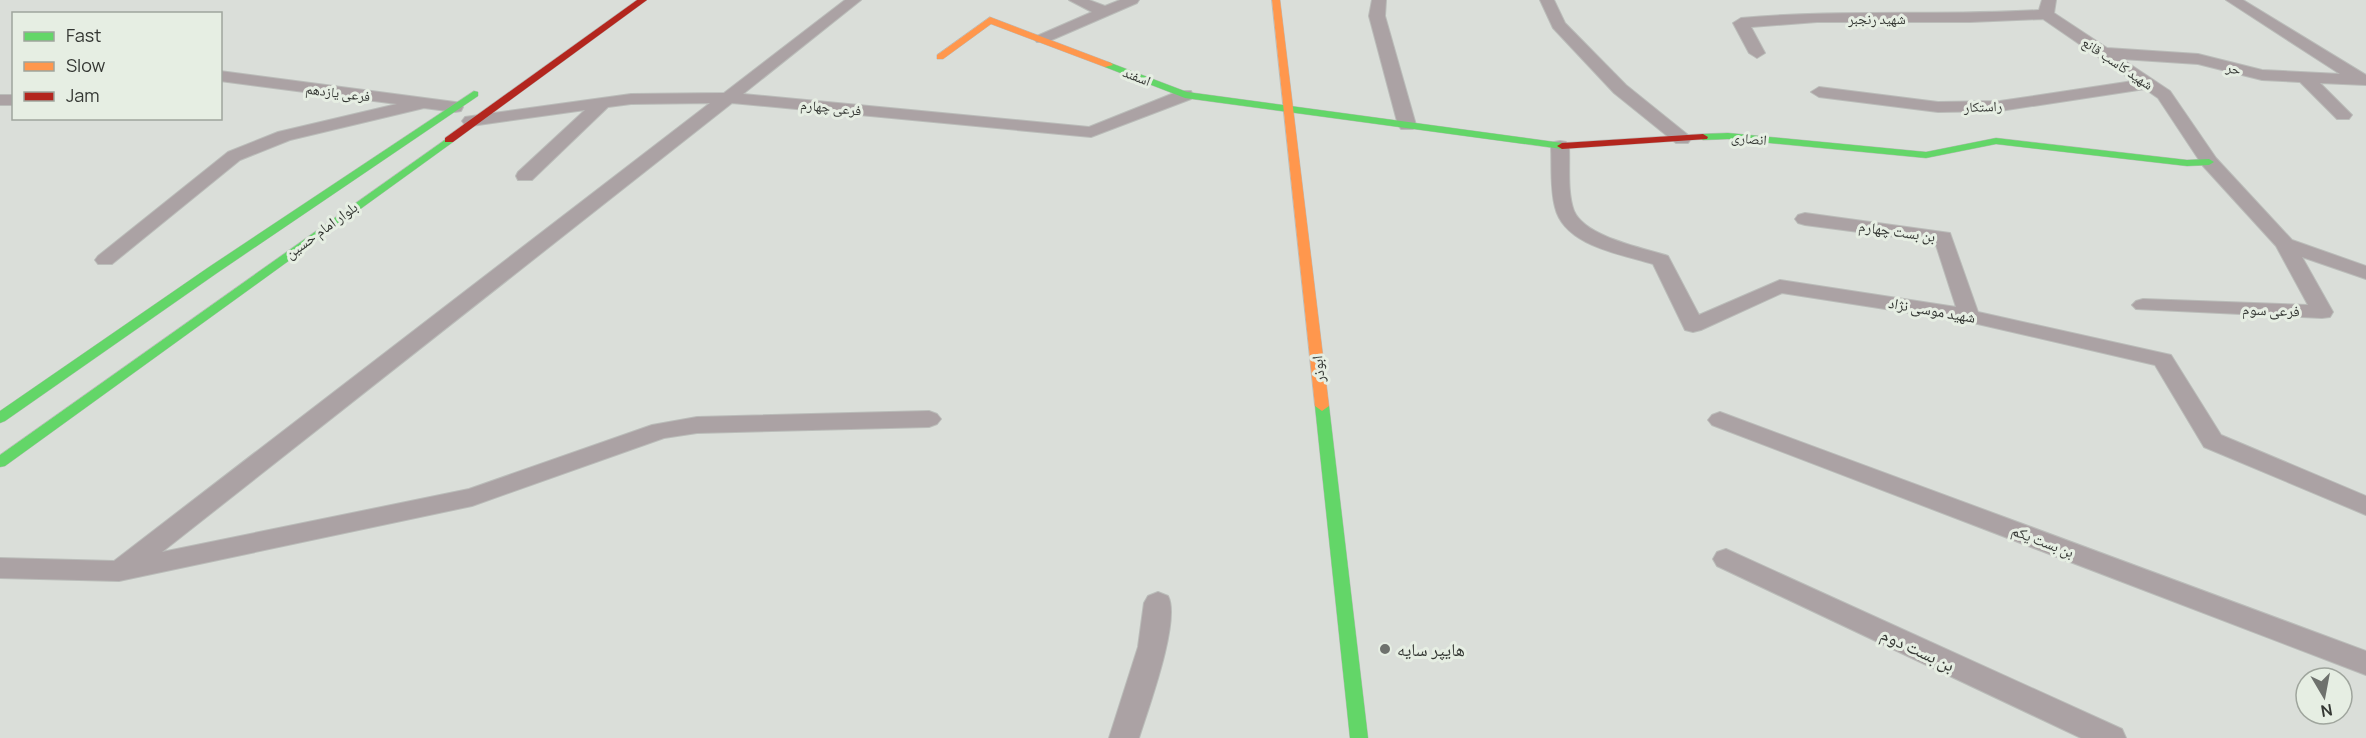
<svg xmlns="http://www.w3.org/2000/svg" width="2366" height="738" font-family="Manrope,'Noto Naskh Arabic',sans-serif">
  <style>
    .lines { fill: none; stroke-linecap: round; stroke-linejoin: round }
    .street-casing { stroke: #babcb9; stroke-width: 2 }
    .fast-casing { stroke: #babcb9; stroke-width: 1 }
    .slow-casing { stroke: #babcb9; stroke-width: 1 }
    .jam-casing { stroke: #babcb9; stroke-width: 1 }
    .street { fill: #aba2a4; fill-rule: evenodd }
    .fast { fill: #63d668; fill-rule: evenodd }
    .slow { fill: #ff974d; fill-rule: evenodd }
    .jam { fill: #b3261e; fill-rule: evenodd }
    .poi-dot { fill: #6e716d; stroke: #e6eee3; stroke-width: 2 }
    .labels { text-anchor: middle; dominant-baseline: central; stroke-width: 6; stroke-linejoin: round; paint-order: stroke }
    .far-street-label { font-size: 14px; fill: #343733; stroke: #e6eee3 }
    .street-label { font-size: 15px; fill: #343733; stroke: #e6eee3 }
    .near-poi-label { font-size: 18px; fill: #343733; stroke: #e6eee3; text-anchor: start }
    .near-street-label { font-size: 18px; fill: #343733; stroke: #e6eee3 }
  </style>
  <rect width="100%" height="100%" fill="#daded9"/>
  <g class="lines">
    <defs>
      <path id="street" d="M845,0H861L743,94L1089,127L1179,91H1191L1193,95L1191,99L1091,137L732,103L162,552L469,489L652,425L697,417L929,411L937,414L941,419L937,424L929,427L697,433L664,438L472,506L119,581L0,578V558L114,561L710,103L631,104L608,107L532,180H518L516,176L518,172L585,110L471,126L465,125L462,121L465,117L631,94L724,93Z
        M1069,0H1089L1105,6L1120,0H1139L1137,3L1047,42H1037L1034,39L1037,36L1092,12Z
        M1372,0H1386L1385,16L1416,125L1413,129H1401L1398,125L1369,16Z
        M1540,0H1554L1565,23L1626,85L1688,135L1691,139L1688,143H1676L1614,93L1553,28Z
        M2042,0H2056L2054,13L2107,48L2198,54L2262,70L2340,74L2226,0H2243L2366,75V85L2320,83L2352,115L2349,119H2337L2300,82L2262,80L2198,64L2122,59L2170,91L2216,158L2292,240L2366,266V279L2302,257L2333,312L2330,317L2322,318L2136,309L2132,305L2136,301L2143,299L2308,305L2276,246L2203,166L2158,98L2145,89L2000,111L1938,112L1819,97L1811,92L1819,87L1938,102L2000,101L2133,81L2043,19L1970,22H1817L1751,27L1765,53L1757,58L1749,53L1733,23L1741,18C1840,9 1940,16 2039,10Z
        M220,71L455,102L461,103L463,107L461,111L455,112L424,108L290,140L240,160L112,264H98L95,260L98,256L228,152L278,132L397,104L220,81Z
        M0,95H14V105H0Z
        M1560,141L1566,142L1569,146C1570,166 1567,192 1574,211C1585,237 1643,248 1668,256L1699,315L1780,280L1956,307L1935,242L1805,225L1798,223L1795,219L1798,215L1805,213L1950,233L1978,312L2171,355L2221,435L2366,496V515L2204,447L2155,365L1969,322L1782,293L1701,330L1693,332L1685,330L1653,264C1621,254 1564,246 1555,207C1550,188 1552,166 1551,146L1554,142Z
        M1720,412L2366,651V675L1712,425L1708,420L1712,415Z
        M1726,549L2122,729L2126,738H2081L1717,566L1713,559L1717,552Z
        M1158,592L1168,596C1181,620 1148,709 1139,738H1109L1138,647L1144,603L1148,596Z"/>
      <path id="fast" d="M1108,62L1187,92L1562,143L1567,146L1562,149L1185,98L1105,67L1103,65Z
        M474,91L478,92V96L217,273L5,421L0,423V411L209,267Z
        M1728,133L1926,152L1996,138L2187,160L2209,159L2214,162L2209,165L2187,166L1996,144L1926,158L1728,139L1703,140L1698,137L1703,134Z
        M449,137L453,138V142L5,466L0,467V455Z
        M1322,401L1329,406L1368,738H1350L1315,406Z"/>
      <path id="slow" d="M1272,0H1280L1329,406L1322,411L1315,406Z
        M990,17L1111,63L1113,65L1105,67L991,24L943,59H937V55Z"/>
      <path id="jam" d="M637,0H647L453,142H445V138Z
        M1703,134L1708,137L1707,139L1562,149L1557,146L1562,143Z"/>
    </defs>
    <use href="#street" class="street-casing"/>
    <use href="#fast" class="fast-casing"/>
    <use href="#slow" class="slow-casing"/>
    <use href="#jam" class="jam-casing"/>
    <use href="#street" class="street"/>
    <use href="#fast" class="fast"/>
    <use href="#slow" class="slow"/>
    <use href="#jam" class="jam"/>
  </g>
  <circle class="poi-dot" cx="1385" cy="649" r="6"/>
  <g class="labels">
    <g class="far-street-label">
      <text x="1877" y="18">شهید رنجبر</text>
      <text transform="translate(2118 63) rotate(34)">شهید کاسب قانع</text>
      <text transform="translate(2234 68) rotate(14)">حر</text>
      <text transform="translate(1137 76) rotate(21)">اسفند</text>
      <text transform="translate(338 92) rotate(7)">فرعی یازدهم</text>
      <text transform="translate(1983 106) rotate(-2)">راستکار</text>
      <text transform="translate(831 107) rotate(6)">فرعی چهارم</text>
      <text transform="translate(1749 138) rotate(5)">انصاری</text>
    </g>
    <g class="street-label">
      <text transform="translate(321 230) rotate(-36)">بلوار امام حسین</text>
      <text transform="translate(1897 231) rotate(8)">بن بست چهارم</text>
      <text transform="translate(1932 310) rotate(10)">شهید موسی نژاد</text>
      <text transform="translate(2271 310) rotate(2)">فرعی سوم</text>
      <text transform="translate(1318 369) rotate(-96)">ابوذر</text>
      <text transform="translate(2043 541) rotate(21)">بن بست یکم</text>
    </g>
    <g class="near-poi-label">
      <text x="1397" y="649">هایپر‌ سایه</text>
    </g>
    <g class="near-street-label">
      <text transform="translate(1918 649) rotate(25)">بن بست دوم</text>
    </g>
  </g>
  <rect x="12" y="12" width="210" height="108" fill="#e6eee3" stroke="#9fa59d" stroke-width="1.5"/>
  <rect x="24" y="32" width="30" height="9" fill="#63d668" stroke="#9fa59d" stroke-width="1.5"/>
  <text x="66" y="42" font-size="18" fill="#343733">Fast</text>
  <rect x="24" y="62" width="30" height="9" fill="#ff974d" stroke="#9fa59d" stroke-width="1.5"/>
  <text x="66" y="72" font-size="18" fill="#343733">Slow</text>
  <rect x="24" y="92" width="30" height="9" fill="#b3261e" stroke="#9fa59d" stroke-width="1.5"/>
  <text x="66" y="102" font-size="18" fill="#343733">Jam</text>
  <g transform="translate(2324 696) rotate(170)"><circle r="28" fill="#e6eee3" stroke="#9fa59d" stroke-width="1.5"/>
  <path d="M0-4.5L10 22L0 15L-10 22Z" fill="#6e716d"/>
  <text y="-9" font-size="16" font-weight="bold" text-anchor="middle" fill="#343733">N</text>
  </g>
</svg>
